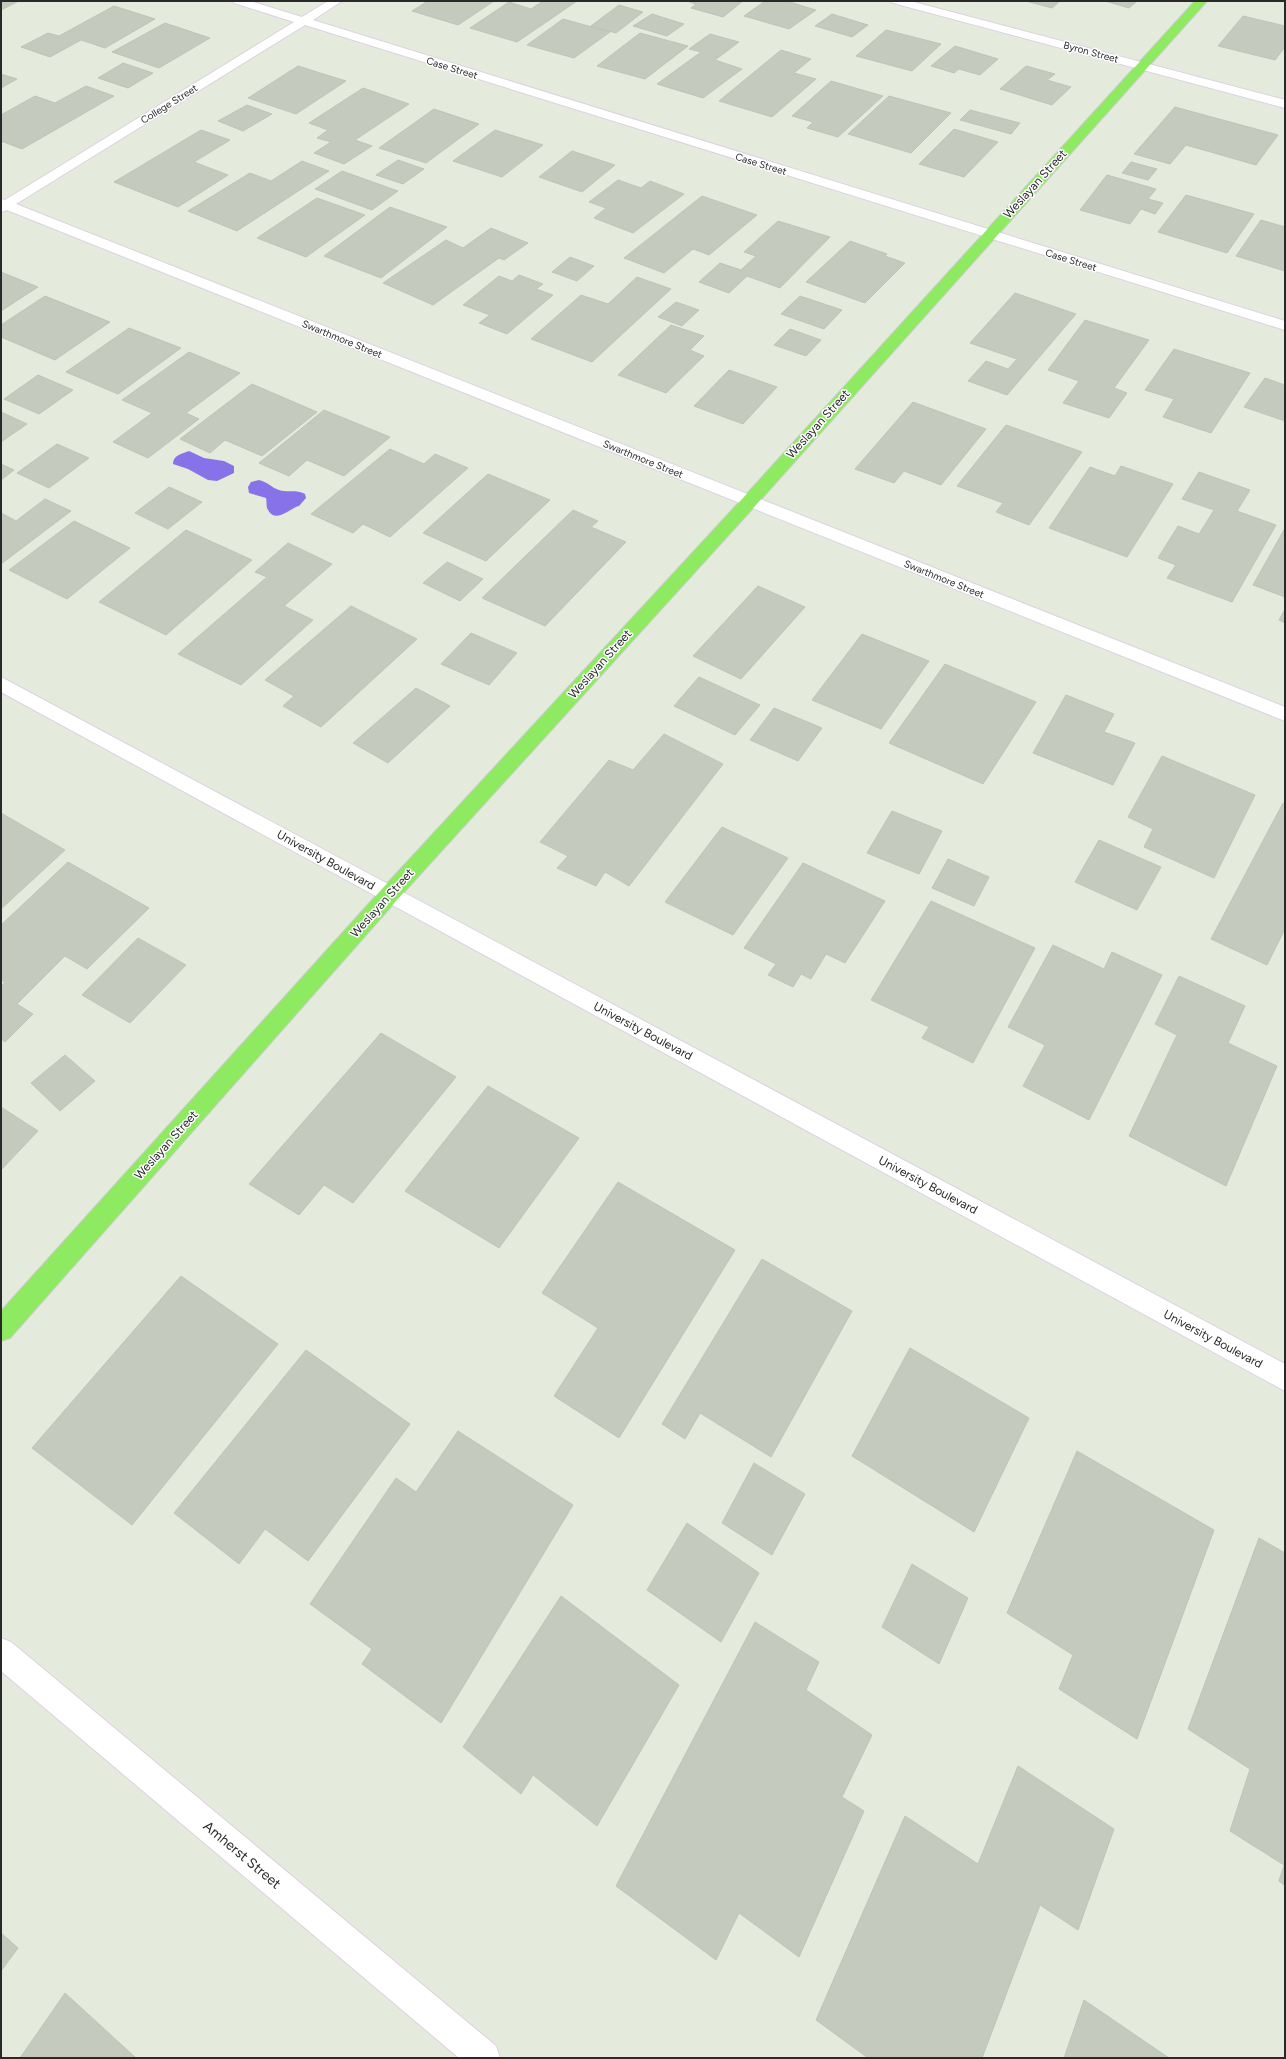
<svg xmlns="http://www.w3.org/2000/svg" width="1286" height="2059" font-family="Figtree,sans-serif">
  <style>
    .water { fill: #8772ea }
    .building { fill: #c4cabe; stroke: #bdc6b6 }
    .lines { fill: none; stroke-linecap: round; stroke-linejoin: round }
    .minor-casing { stroke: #ddd1e2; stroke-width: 2 }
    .major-casing { stroke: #ccc; stroke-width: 2 }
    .minor { fill: #fff; fill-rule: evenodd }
    .major { fill: #8eeb61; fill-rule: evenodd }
    .labels { text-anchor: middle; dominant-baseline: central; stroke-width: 3; stroke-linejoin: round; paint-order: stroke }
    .far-street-label { font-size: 10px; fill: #292929; stroke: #fff }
    .street-label { font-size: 12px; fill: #292929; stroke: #fff }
    .near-street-label { font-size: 14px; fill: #292929; stroke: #fff }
  </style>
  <rect width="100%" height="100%" fill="#e4ebdc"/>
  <path class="water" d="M189,451L204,458L224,461L234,466V473L217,481L208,480L188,469L173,464C173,455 182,454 189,451Z
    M259,480C268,482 272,488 279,490C288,493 296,489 305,494L306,498L299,506C290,508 276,524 268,510C266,507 267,502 266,498L249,493L248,487L251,482Z"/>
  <path class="building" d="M1,1H19L1,10Z
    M428,1H494L458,25L412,11Z
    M543,1H577L517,42L470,28L509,2L531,9Z
    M687,1H743L723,17L691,8L696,4Z
    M765,1H786L816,10L789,29L744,16Z
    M1026,1H1060L1052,8Z
    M1105,1H1137L1129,8Z
    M619,5L643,12L616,33L591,26Z
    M114,6L155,19L105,48L81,40L50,57L21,47L48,33L59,36Z
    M652,14L684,24L667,36L633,26Z
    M832,14L868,25L852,37L815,26Z
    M1243,16L1285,26V47L1275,60L1218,46Z
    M563,19L610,32L574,58L527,45Z
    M165,23L210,38L159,68L112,52Z
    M886,30L941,44L912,71L856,56Z
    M640,33L688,46L645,79L597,66Z
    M710,34L739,42L715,60L742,69L703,98L657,84L701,52L689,49Z
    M955,46L998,59L980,75L959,69L954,73L931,66Z
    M781,50L811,59L794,73L816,79L772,117L719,101Z
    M123,63L153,73L128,88L98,78Z
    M298,66L346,81L296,114L248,98Z
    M1026,66L1055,74L1047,80L1071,87L1052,105L1000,89Z
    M1,74L17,79L1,88Z
    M831,81L883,96L838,137L807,128L813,122L792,116Z
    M86,86L114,96L22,149L1,141V115L35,96L55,103Z
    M363,88L409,104L355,140L372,146L344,164L314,153L331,142L317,138L328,130L309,123Z
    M889,96L951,113L911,153L848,134Z
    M247,105L272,114L243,131L218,121Z
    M1175,107L1278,135L1256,165L1186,145L1170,164L1134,154Z
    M434,109L479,124L426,163L379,148Z
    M970,110L1020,123L1011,134L960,120Z
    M954,129L998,142L964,177L919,164Z
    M201,130L230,140L194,162L228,175L178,207L114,182Z
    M495,130L543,145L502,177L453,161Z
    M572,151L615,165L582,192L539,177Z
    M398,160L424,169L403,184L376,175Z
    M302,161L329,171L237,231L188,211L250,173L271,181Z
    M1131,162L1157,169L1148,180L1122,173Z
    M342,171L398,191L372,210L315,189Z
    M1107,175L1156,189L1148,199L1163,203L1155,214L1141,209L1130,224L1080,210Z
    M618,180L641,188L650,181L684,194L633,233L594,218L606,208L589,202Z
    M1186,195L1254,214L1227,253L1158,232Z
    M702,196L757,215L709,255L693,249L664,273L624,258Z
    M317,198L365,215L306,257L257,238Z
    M390,207L447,227L381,278L324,256Z
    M1261,220L1285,227V271L1236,256Z
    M778,221L830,237L780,288L747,276L729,293L699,282L720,263L741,270L756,256L744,252Z
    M491,228L528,243L504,260L499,258L433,305L383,283L446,240L463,248Z
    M850,241L887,254L885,256L905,263L865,303L806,282Z
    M570,257L594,266L577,281L552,272Z
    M1,272L38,287L1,311Z
    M519,275L543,284L536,289L553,295L507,334L479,323L490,315L463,305L499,276L512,281Z
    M637,277L671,289L592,362L531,339L581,295L608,304Z
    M1015,293L1076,314L1007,395L968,381L986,361L1008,369L1017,359L970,343Z
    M45,296L110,322L55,360L1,337V325Z
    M800,296L842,310L824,329L781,314Z
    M676,302L699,310L682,326L658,317Z
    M1085,320L1149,340L1114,388L1127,393L1109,418L1063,403L1079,381L1048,370Z
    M671,325L704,336L690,350L704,356L666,393L618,375Z
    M129,328L181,348L118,394L66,372Z
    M790,329L821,340L806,356L774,345Z
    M1174,349L1250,373L1211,433L1163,417L1174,399L1145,390Z
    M189,352L240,373L186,413L199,419L148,458L113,442L152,413L122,400Z
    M729,370L777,387L743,424L694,406Z
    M38,375L73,390L39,414L4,399Z
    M1265,378L1285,385V421L1244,407Z
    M252,384L317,412L262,456L225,440L210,453L180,439Z
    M913,402L986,429L941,485L904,471L894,483L855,469Z
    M324,410L390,437L344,476L307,460L289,476L259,463Z
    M1,412L27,424L1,442Z
    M1006,425L1082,452L1029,525L996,512L1003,503L957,486Z
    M57,444L89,458L49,488L17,473Z
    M390,449L424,464L435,454L468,468L390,537L363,524L353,533L311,514Z
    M1,464L14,470L1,480Z
    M1121,466L1173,484L1127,557L1049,528L1090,467L1115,476Z
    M1199,472L1250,490L1237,511L1276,525L1232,602L1167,578L1176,565L1158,558L1178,526L1199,534L1214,510L1182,499Z
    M488,474L550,500L486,561L423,533Z
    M169,487L202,502L168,529L135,513Z
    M45,499L71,511L1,564V513L16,521Z
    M573,510L598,521L591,527L626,542L545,626L482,598Z
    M74,521L130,548L67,599L9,570Z
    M1285,528V597L1253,585Z
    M186,530L252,560L166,635L99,602Z
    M288,543L332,564L284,606L313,620L241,685L178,654L267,577L255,572Z
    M447,562L483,579L460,601L423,583Z
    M758,586L805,607L741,679L693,656Z
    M351,606L417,639L321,727L283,706L294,696L265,680Z
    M1285,609V623L1279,620Z
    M471,633L517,653L489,685L441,664Z
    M862,634L929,661L881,729L812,700Z
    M945,664L1036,702L983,784L889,743Z
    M699,677L760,705L735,735L674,706Z
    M416,688L450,706L388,763L353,743Z
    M1066,695L1114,714L1104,732L1135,743L1113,785L1033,753Z
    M774,708L822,728L798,761L750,740Z
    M664,734L723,764L629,886L605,872L596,886L557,868L568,856L540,842L609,760L633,770Z
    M1162,756L1255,795L1214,878L1144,847L1153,829L1128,817Z
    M1283,803L1285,804V929L1267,965L1211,939Z
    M892,811L942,831L919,874L867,853Z
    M1,813L65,850L1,909Z
    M722,827L788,858L733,935L665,902Z
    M1099,840L1161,867L1137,910L1075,882Z
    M948,859L989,877L974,906L932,888Z
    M68,862L149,908L87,969L65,956L17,1004L33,1014L5,1042L1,1039V986L5,982L1,980V925Z
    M803,863L885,901L845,963L826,954L811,979L801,974L793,987L768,975L776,964L744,948Z
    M931,901L1035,948L973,1063L922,1038L929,1027L871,1000Z
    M138,938L186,965L130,1023L82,995Z
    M1053,945L1104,969L1112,952L1162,975L1089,1120L1023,1086L1045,1045L1008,1027Z
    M1179,976L1245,1006L1228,1043L1277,1066L1226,1186L1129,1136L1177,1035L1155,1024Z
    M381,1033L456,1077L353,1203L324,1185L299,1215L249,1184Z
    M65,1055L95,1081L60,1111L31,1083Z
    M488,1086L579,1138L499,1248L405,1191Z
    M1,1107L38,1131L1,1170Z
    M618,1182L735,1250L619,1438L554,1396L598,1328L542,1293Z
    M762,1259L852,1311L771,1457L700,1413L685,1439L662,1424Z
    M181,1276L278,1344L132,1525L32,1448Z
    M910,1348L1029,1418L974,1532L852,1456Z
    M306,1350L410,1424L308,1561L265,1529L239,1564L174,1513Z
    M458,1431L573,1505L441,1723L362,1664L372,1649L310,1604L396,1478L416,1492Z
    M1077,1451L1214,1530L1137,1739L1059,1689L1073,1655L1007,1613Z
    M754,1463L805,1494L772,1555L722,1523Z
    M687,1523L759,1573L721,1642L647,1590Z
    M1259,1538L1285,1553V1886L1279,1881L1284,1865L1230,1831L1250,1769L1188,1729Z
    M912,1564L968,1598L939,1664L882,1627Z
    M561,1596L679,1685L597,1826L533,1775L521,1794L463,1747Z
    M755,1622L819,1662L806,1690L872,1735L842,1797L864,1811L799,1957L739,1913L716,1960L616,1886Z
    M1018,1766L1114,1829L1078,1930L1040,1905L982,2058H868L816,2020L905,1816L978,1864Z
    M1,1933L18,1948L1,1971Z
    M65,1993L136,2058H20Z
    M1084,2000L1169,2058H1064Z"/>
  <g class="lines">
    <defs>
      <path id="minor" d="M232,1H250L302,17L328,1H342L313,20L1285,321V330L305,25L16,204L1285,707V721L7,210L1,212V199L5,200L294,22L234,3Z
        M891,1H910L1285,100V108L893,3Z
        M1,677L1285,1364V1391L1,692Z
        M1,1638L11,1642L496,2046L500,2058H459L1,1671Z"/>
      <path id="major" d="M1195,1H1207L755,506L396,901L10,1338L1,1341V1311L382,889L743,498Z"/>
    </defs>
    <use href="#minor" class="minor-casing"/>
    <use href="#major" class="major-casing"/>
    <use href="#minor" class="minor"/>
    <use href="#major" class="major"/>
  </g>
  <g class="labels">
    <g class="far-street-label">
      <text transform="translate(1091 52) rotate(15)">Byron Street</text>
      <text transform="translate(452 68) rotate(17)">Case Street</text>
      <text transform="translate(169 104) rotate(-32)">College Street</text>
      <text transform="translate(761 164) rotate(17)">Case Street</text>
      <text transform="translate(1071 260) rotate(17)">Case Street</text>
      <text transform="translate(342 339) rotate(22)">Swarthmore Street</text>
      <text transform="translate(643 459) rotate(22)">Swarthmore Street</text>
      <text transform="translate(944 579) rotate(22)">Swarthmore Street</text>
    </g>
    <g class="street-label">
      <text transform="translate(1035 184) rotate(-48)">Weslayan Street</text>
      <text transform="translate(818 424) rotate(-48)">Weslayan Street</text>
      <text transform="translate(600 664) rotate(-48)">Weslayan Street</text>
      <text transform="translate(326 860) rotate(29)">University Boulevard</text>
      <text transform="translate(382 903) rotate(-48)">Weslayan Street</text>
      <text transform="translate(643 1031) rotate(28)">University Boulevard</text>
      <text transform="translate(166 1145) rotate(-48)">Weslayan Street</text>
      <text transform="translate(928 1185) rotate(28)">University Boulevard</text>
      <text transform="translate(1213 1339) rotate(28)">University Boulevard</text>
    </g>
    <g class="near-street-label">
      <text transform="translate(242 1855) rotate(40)">Amherst Street</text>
    </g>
  </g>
  <rect width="1286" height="2059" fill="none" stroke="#292929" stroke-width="4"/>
</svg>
